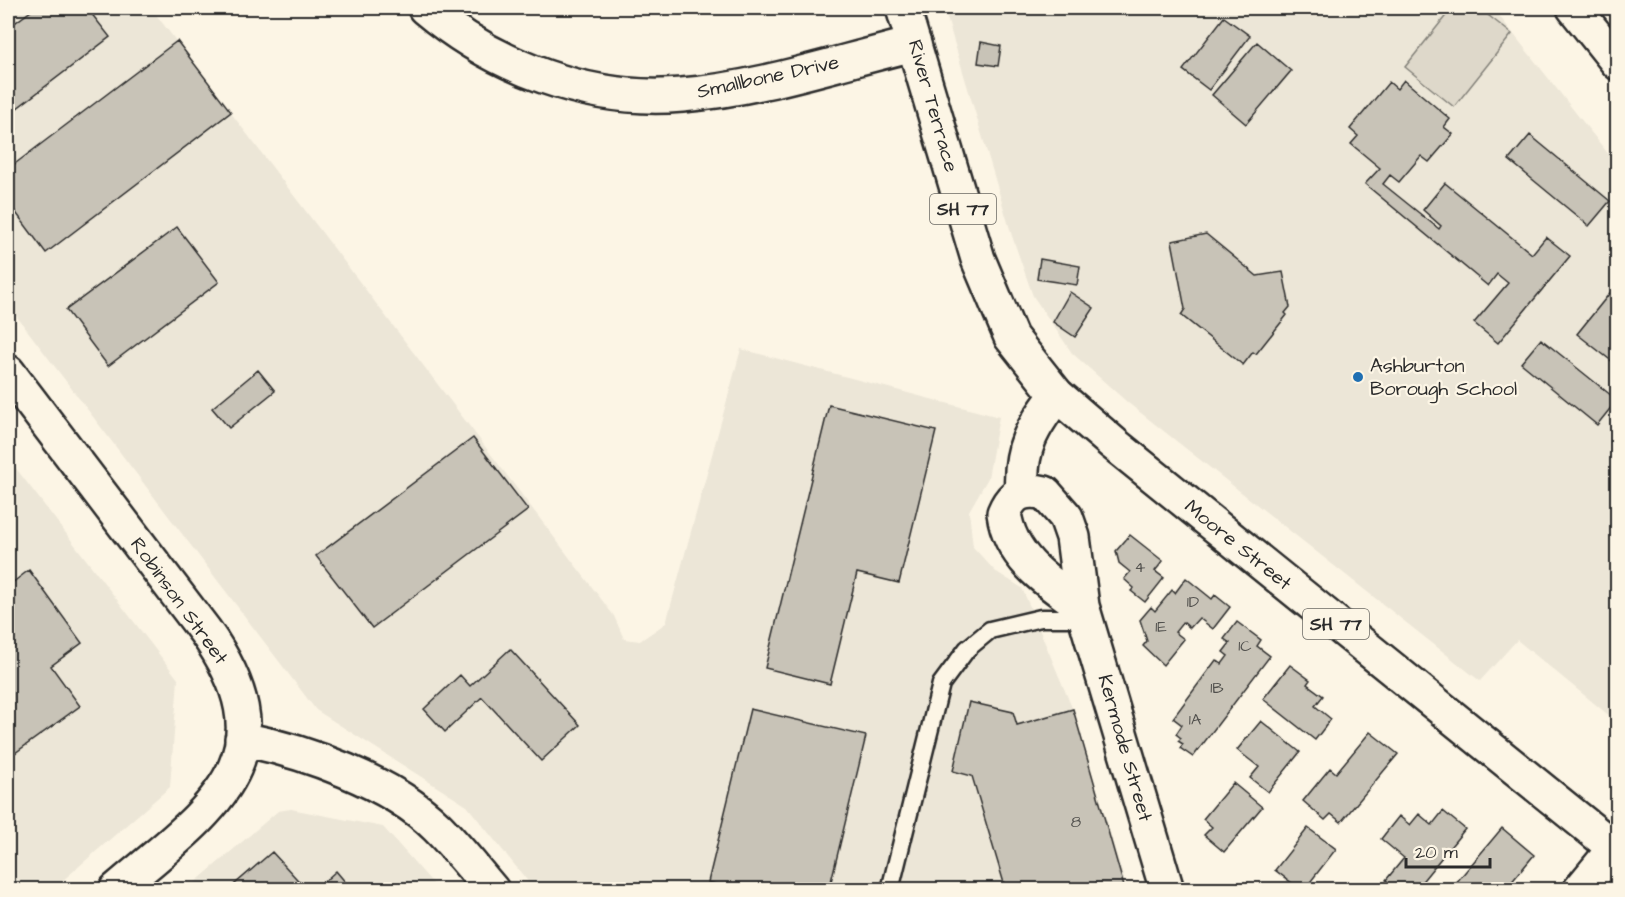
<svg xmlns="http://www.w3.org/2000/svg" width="1625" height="897" font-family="'Architects Daughter',sans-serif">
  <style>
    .built { fill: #ece6d7 }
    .garden { fill: #ded8ca; stroke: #84827a; stroke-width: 1.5 }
    .building { fill: #c8c3b7; stroke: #2b2b2b; stroke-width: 1.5 }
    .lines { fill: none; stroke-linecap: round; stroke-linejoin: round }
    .service-casing { stroke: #2b2b2b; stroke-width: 21 }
    .minor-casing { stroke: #2b2b2b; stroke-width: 38 }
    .primary-casing { stroke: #2b2b2b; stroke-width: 38 }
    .service { stroke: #fcf5e5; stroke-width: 16 }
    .minor { stroke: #fcf5e5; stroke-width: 33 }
    .primary { stroke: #fcf5e5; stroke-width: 33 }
    .poi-dot { fill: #1f6fb2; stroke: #fcf5e5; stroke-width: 2 }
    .labels { text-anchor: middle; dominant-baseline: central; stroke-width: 4.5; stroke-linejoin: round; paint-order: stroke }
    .number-label { font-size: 16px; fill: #52514e }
    .shield { fill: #fcf5e5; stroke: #6a6863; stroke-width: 1.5 }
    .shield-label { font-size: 18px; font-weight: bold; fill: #2b2b2b }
    .street-label { font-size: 20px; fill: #2b2b2b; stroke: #fcf5e5 }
    .poi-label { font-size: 20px; fill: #2b2b2b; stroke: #fcf5e5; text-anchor: start }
  </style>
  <rect width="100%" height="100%" fill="#fcf5e5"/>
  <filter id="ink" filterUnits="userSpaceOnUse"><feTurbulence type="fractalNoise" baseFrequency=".0167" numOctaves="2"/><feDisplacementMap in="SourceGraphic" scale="12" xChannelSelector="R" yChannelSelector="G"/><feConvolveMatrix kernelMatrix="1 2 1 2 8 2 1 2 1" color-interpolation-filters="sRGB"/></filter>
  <g filter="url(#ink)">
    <path class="built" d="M8,8H151L614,616L624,639L640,641L666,623L741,349L999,417L988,478L969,511L973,547L995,571L1022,588L1073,710L1127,889H534L467,806L316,710L8,305Z
      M944,8H1293L1306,16H1346L1354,8H1493L1617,165V722L1517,640L1480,681L1127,402L1072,353L1033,296L1012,236Z
      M8,458L178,679L170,787L53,889H8Z
      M291,809L383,827L438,889L186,890L278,811Z"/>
    <path class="garden" d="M1452,8H1479L1512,34L1454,107L1405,67Z"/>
    <path class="building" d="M35,8H87L110,37L8,115V28Z
      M1224,17L1250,36L1209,90L1183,70Z
      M177,41L231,112L46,253L8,202V169Z
      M981,42L1001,46L998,66L978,63Z
      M1257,42L1291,71L1246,124L1212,95Z
      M1404,80L1450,119L1444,127L1453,134L1429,162L1421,156L1399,182L1390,175L1383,184L1439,229L1441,226L1423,210L1445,183L1532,254L1546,237L1570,256L1498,343L1474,323L1508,283L1497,274L1488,286L1365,184L1380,168L1351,144L1358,136L1350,129L1389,82L1397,89Z
      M1530,135L1610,201L1589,226L1509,160Z
      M177,227L219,282L108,366L66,310Z
      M1206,234L1257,276L1283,272L1290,307L1285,313L1287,315L1256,354L1253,352L1243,365L1181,315L1185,309L1172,241Z
      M1040,259L1080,266L1077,285L1037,279Z
      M1618,283V366L1577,334Z
      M1070,292L1094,308L1075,337L1053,322Z
      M1541,339L1617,400L1597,425L1521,363Z
      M258,370L275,391L229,428L212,408Z
      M829,405L936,431L899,583L857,573L830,684L765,668Z
      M473,438L528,510L372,628L316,556Z
      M1130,535L1163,561L1155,571L1164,578L1145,602L1131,591L1134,588L1124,579L1130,572L1119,563L1116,551Z
      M29,570L82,643L51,666L80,706L8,758V586Z
      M1186,578L1212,599L1215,595L1230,607L1213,629L1199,618L1190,628L1183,622L1175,632L1184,639L1163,665L1143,646L1147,641L1140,620L1151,607L1155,611L1172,590L1175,593Z
      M1237,622L1261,640L1257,646L1270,656L1193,757L1180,748L1183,744L1178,741L1181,738L1176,734L1182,725L1173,718L1216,660L1222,664L1228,656L1223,652L1230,643L1224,639Z
      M510,649L580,725L541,761L482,697L445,732L424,709L460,675L470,686Z
      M1290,665L1310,680L1307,684L1323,696L1315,706L1331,719L1315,740L1263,699Z
      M969,702L1013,712L1017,725L1073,709L1125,890H1006L972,776L953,771Z
      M750,709L866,736L829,890H739L708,882Z
      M1261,721L1300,752L1268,792L1250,778L1259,767L1237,750Z
      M1370,732L1398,754L1341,822L1331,814L1325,820L1303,801L1330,768L1336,773Z
      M1233,783L1262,807L1224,852L1204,835L1212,827L1203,819Z
      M1443,811L1465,829L1415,890H1397L1386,880L1404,858L1381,839L1399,816L1410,825L1419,814L1432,825Z
      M1308,828L1336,849L1304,890H1301L1275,870Z
      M1502,828L1534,855L1505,890H1450Z
      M272,852L307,890H228Z
      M336,871L352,890H315Z"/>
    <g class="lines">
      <defs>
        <path id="service" d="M890,890L941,684L967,649L990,630L1041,618H1086"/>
        <path id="minor" d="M425,8C495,67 589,103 682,95C760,89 838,62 914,44
          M1574,8L1618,63
          M8,372L205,631C296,759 208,811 116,890
          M1022,491C1019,449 1032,427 1057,395
          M1082,606C1048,582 1010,558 1004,513C1012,493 1024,488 1045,493L1066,517L1073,537L1082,606L1167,890
          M242,739C304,751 392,782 437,827C457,847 474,869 492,890
          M1580,890L1618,844"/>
        <path id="primary" d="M903,8L978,259L1011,337L1057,395L1114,444L1618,851"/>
      </defs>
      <use href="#service" class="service-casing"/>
      <use href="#minor" class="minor-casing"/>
      <use href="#primary" class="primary-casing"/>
      <use href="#service" class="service"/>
      <use href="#minor" class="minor"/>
      <use href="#primary" class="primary"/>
    </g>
  </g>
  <circle class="poi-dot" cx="1358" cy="377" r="6"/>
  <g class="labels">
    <g class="number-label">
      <text x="1140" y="567">4</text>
      <text x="1193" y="602">1D</text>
      <text x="1161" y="627">1E</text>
      <text x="1245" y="646">1C</text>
      <text x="1217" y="688">1B</text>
      <text x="1195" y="720">1A</text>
      <text x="1076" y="822">8</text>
    </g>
    <g class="shield">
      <rect x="930" y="194" width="66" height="30" rx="4.5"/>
      <rect x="1303" y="609" width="66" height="30" rx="4.5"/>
    </g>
    <g class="shield-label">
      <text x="963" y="209">SH 77</text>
      <text x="1336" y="624">SH 77</text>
    </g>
    <g class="street-label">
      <text transform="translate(768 77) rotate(-12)">Smallbone Drive</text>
      <text transform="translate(933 106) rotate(74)">River Terrace</text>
      <text transform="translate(1238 545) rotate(39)">Moore Street</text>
      <text transform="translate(179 601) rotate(54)">Robinson Street</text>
      <text transform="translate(1125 748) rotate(74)">Kermode Street</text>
    </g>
    <g class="poi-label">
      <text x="1370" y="366">Ashburton<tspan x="1370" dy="23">Borough School</tspan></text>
    </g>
  </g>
  <rect width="1625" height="897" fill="none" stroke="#fcf5e5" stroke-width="30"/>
  <rect x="15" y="15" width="1595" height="867" fill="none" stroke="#2b2b2b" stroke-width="2" filter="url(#ink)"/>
  <path d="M1406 858v9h84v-9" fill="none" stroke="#2b2b2b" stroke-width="3"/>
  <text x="1415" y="858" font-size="18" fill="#2b2b2b" stroke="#fcf5e5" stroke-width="4.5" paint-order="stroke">20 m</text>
</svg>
